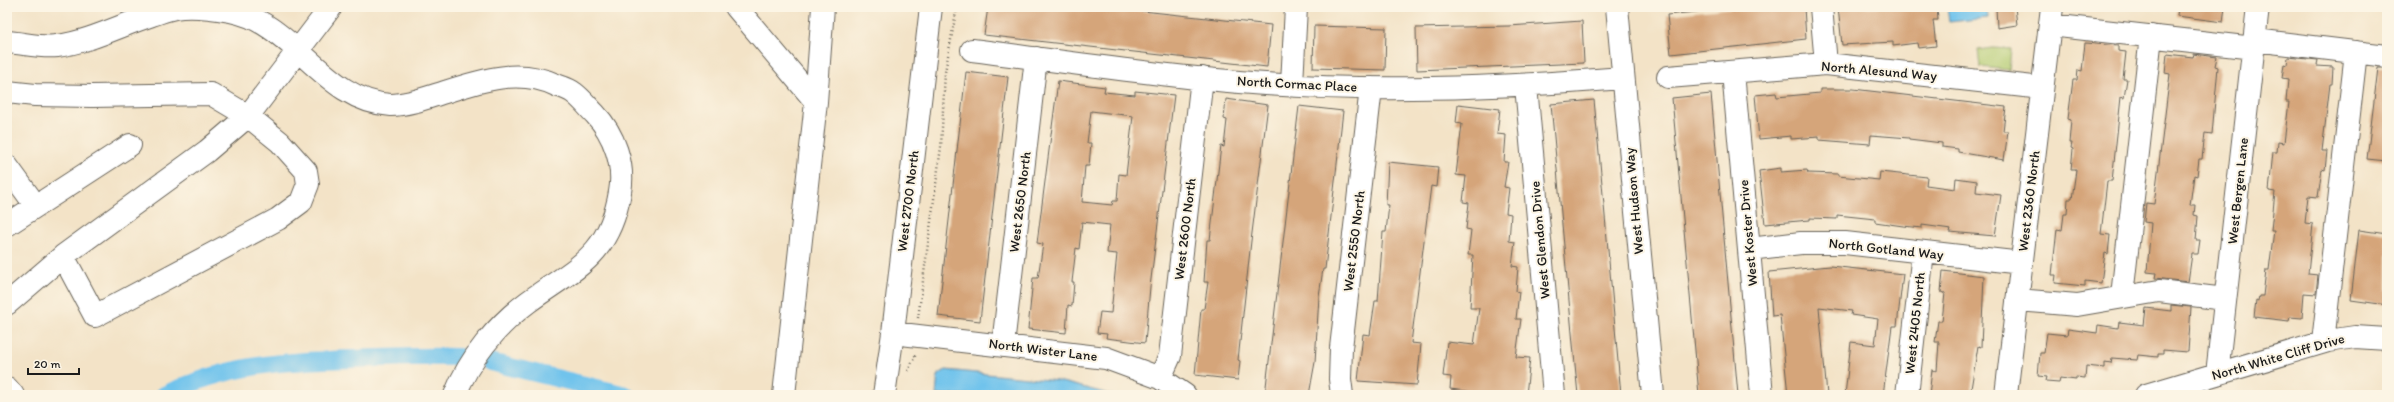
<svg xmlns="http://www.w3.org/2000/svg" width="2394" height="402" font-family="Itim,sans-serif">
  <style>
    .green { fill: #b2cb70; stroke: #677446 }
    .water { fill: #70c3ec; stroke: #467084 }
    .lines { fill: none; stroke-linecap: round; stroke-linejoin: round }
    .canal { stroke: #70c3ec; stroke-width: 18 }
    .building { fill: #d5a57a; fill-rule: evenodd }
    .minor-casing { stroke: #676258; stroke-width: 24 }
    .path { stroke: #676258; stroke-width: 2.5; stroke-dasharray: 1 3; stroke-linecap: butt }
    .minor { stroke: #fff; stroke-width: 22 }
    .labels { text-anchor: middle; dominant-baseline: central; stroke-width: 4; stroke-linejoin: round; paint-order: stroke }
    .street-label { font-size: 14px; fill: #1c1c1c; stroke: #fcf5e5 }
  </style>
  <rect width="100%" height="100%" fill="#fcf5e5"/>
  <filter id="ink" filterUnits="userSpaceOnUse"><feTurbulence type="fractalNoise" baseFrequency=".025" numOctaves="2"/><feDisplacementMap in="SourceGraphic" scale="8" xChannelSelector="R" yChannelSelector="G"/><feConvolveMatrix kernelMatrix="1 2 1 2 8 2 1 2 1" color-interpolation-filters="sRGB"/></filter>
  <filter id="wash" filterUnits="userSpaceOnUse"><feTurbulence type="fractalNoise" baseFrequency=".012" numOctaves="4" result="noise"/><feDisplacementMap in="SourceGraphic" scale="16" xChannelSelector="R" yChannelSelector="G"/><feGaussianBlur stdDeviation="0.9" result="paint"/><feColorMatrix in="noise" values="0 0 0 0 0 0 0 0 0 0 0 0 0 0 0 0 0 1.4 0 .05"/><feComposite in="paint" operator="in"/></filter>
  <g filter="url(#wash)">
    <rect width="100%" height="100%" fill="#f3e3c7"/>
    <path class="green" d="M1992,48L2011,49L2009,70L1980,67L1978,50Z"/>
    <path class="water" d="M1947,7H1987L1988,18L1949,22Z
      M946,370L1058,381L1113,395H936L938,374Z"/>
    <g class="lines">
      <path class="canal" d="M490,362L626,395
        M164,395C229,364 283,361 353,359C389,358 424,356 459,357"/>
    </g>
    <g id="blocks">
      <path class="building" d="M988,7H1106L1271,25L1267,67L984,35Z
        M1742,7H1804L1806,39L1671,54L1667,15Z
        M1838,7H1937L1938,20H1933L1936,46L1918,48L1917,43L1893,46V42L1842,45Z
        M1996,7H2015L2017,25L1997,28Z
        M2178,7H2225L2223,22L2177,16Z
        M1582,21L1584,63L1417,70L1416,28L1509,26Z
        M1314,26L1386,28L1385,70L1313,68Z
        M2085,43L2118,46V51L2126,52L2123,79H2127L2124,98L2121,97L2112,181H2107L2101,234L2110,235L2108,254L2105,253L2101,283L2085,281V286L2055,283L2056,275H2052L2057,229L2062,230L2064,214H2067L2068,199H2072L2076,170H2071L2073,149L2071,148L2072,143H2069L2071,120L2068,119L2073,80H2077L2078,70L2082,71Z
        M2167,54L2193,57L2194,54L2217,57L2215,66L2218,67L2212,134L2205,133L2202,159H2199L2197,176L2194,175L2190,205H2195L2194,215L2198,216L2196,240H2200L2198,254H2192L2188,282L2155,278L2156,273L2147,272L2151,223L2144,222L2146,203L2154,204L2170,74L2165,73Z
        M2288,57L2318,60L2317,66L2333,67L2332,84H2330L2322,151H2327L2325,170L2322,169L2318,197L2308,196L2305,223L2313,224L2308,274L2318,275L2316,294L2304,293L2302,318L2290,317L2289,321L2254,317L2256,300L2258,301L2259,296H2263L2266,270H2269L2274,230H2271L2275,192L2269,191L2273,152H2277L2278,142L2284,143L2289,102H2286L2288,79L2282,78L2284,64L2287,65Z
        M2378,68H2387V161L2367,159Z
        M966,72L1008,77L980,321L938,316Z
        M1058,81L1105,87L1104,92L1135,95V91L1174,95L1150,287L1145,343L1106,338L1107,334L1097,333L1100,312L1111,313L1117,254L1107,253L1110,225L1082,222L1079,249L1076,248L1072,282H1074L1072,306L1068,305L1066,333L1028,329L1033,278H1038L1043,244L1037,243ZM1091,111L1133,116L1126,175L1119,174L1117,201H1113L1112,205L1082,202L1085,166H1089L1091,143H1087Z
        M1820,89H1853L2006,107L2003,131H2008L2004,160L1958,152V149L1942,147V143L1909,139V138L1871,135L1870,144L1819,140V137L1791,139V136L1759,139L1755,95L1776,93L1777,97L1820,93Z
        M1711,94L1719,182L1738,395H1699L1694,339L1672,98Z
        M1226,99L1268,105L1251,241L1238,360L1240,361L1238,380L1195,375L1201,309H1204L1208,282H1204L1207,240H1210L1221,146L1224,147L1227,120L1224,119Z
        M1594,100L1604,205L1621,395H1578L1573,344L1551,104Z
        M1458,104L1500,109L1497,134L1506,135L1504,162H1508L1504,187L1509,188L1506,213L1511,214L1509,241L1515,242L1512,266L1518,267L1516,291L1519,292L1516,319H1521L1516,357L1530,358L1526,395H1474V392L1450,389L1451,377L1443,376L1447,342L1474,345L1479,308H1470L1473,255H1468L1471,230L1466,229L1469,203L1463,202L1466,176L1456,175L1462,124L1456,123Z
        M1299,106L1343,111L1325,269H1323L1319,296L1315,362L1309,395H1265Z
        M1388,162L1438,167L1436,187L1431,186L1411,343L1421,344L1417,385L1358,381L1363,334L1370,335L1375,301H1378L1383,232H1386L1389,205H1386Z
        M1781,168V172L1807,170L1808,173L1838,174V176L1879,180L1880,172L1927,177L1926,185L1955,189L1956,178L1977,181L1976,192L2001,195L1995,236L1950,232L1951,229L1922,225V228L1903,226L1875,222V219L1837,215V219L1810,218V220L1765,224L1759,171Z
        M2359,230L2387,234V305L2351,300Z
        M1830,266L1903,274L1897,326H1892L1883,395H1845L1851,342L1875,345L1878,319L1851,315L1852,311L1819,307L1827,395H1788L1780,315L1772,316L1769,272Z
        M1943,271L1984,276L1981,347L1978,346L1970,395H1929L1932,370L1937,371L1939,342H1935L1938,321H1942L1945,293L1941,292Z
        M2171,305L2191,307L2188,352L2163,350V354H2158V357L2138,355L2137,360L2112,358L2111,363L2105,362V368L2086,366L2085,378L2076,377V380L2060,378L2059,382L2046,381L2047,377L2038,376L2040,353H2044L2047,333L2067,335L2068,329L2097,333L2098,325L2118,328L2119,322L2144,325L2146,308L2171,311Z"/>
    </g>
  </g>
  <g filter="url(#ink)">
    <use href="#blocks" fill-opacity="0" stroke="#676258" stroke-width="1"/>
    <g class="lines">
      <defs>
        <path id="minor" d="M736,7L816,102
          M1617,7L1653,395
          M1821,7L1826,64
          M2050,25L2254,48
          M2255,40L2387,56
          M7,42C23,43 41,48 57,46C89,42 121,25 152,15C159,13 167,9 175,8C193,5 213,8 230,11C294,22 324,102 391,105C408,105 429,97 445,92C482,80 519,68 556,85C562,87 569,89 574,93C582,99 588,107 595,114C614,134 625,165 620,192C609,257 576,267 528,302C497,325 469,359 455,395
          M972,50C1061,61 1150,75 1239,82C1366,93 1496,88 1623,78
          M1733,72L1762,395
          M1668,77L1826,64L2042,88
          M1292,84L1296,7
          M1526,86L1554,395
          M7,92L35,95L92,96L211,94L248,116L280,142L306,171L308,184L301,202L278,219L95,316L63,256
          M7,166L36,206
          M7,225L130,145
          M1749,249L1801,243H1845L2022,263
          M2122,296L2151,36
          M2017,300L2077,305L2159,291L2225,299
          M7,304L63,256L207,151L248,116L331,7
          M893,333L1106,358L1160,378L1185,395
          M2323,342L2356,52
          M1003,345L1036,58
          M2217,374L2258,7
          M1160,378L1170,356L1202,78
          M7,388L13,395
          M784,395L816,102L823,7
          M884,395L893,333L931,7
          M1342,395L1340,379L1341,348L1371,88
          M1907,395L1923,252
          M2006,395L2052,7
          M2146,395L2328,341L2355,337L2387,339"/>
      </defs>
      <use href="#minor" class="minor-casing"/>
      <path class="path" d="M918,318L941,147L945,72L957,7
        M908,371L916,354"/>
      <use href="#minor" class="minor"/>
    </g>
  </g>
  <g class="labels">
    <g class="street-label">
      <text transform="translate(1879 71) rotate(5)">North Alesund Way</text>
      <text transform="translate(1297 84) rotate(3)">North Cormac Place</text>
      <text transform="translate(2238 191) rotate(-84)">West Bergen Lane</text>
      <text transform="translate(908 201) rotate(-83)">West 2700 North</text>
      <text transform="translate(1634 201) rotate(-95)">West Hudson Way</text>
      <text transform="translate(2029 201) rotate(-83)">West 2360 North</text>
      <text transform="translate(1020 202) rotate(-83)">West 2650 North</text>
      <text transform="translate(1185 229) rotate(-83)">West 2600 North</text>
      <text transform="translate(1748 233) rotate(-95)">West Koster Drive</text>
      <text transform="translate(1540 240) rotate(-95)">West Glendon Drive</text>
      <text transform="translate(1354 241) rotate(-83)">West 2550 North</text>
      <text transform="translate(1886 249) rotate(6)">North Gotland Way</text>
      <text transform="translate(1915 323) rotate(-84)">West 2405 North</text>
      <text transform="translate(1043 350) rotate(7)">North Wister Lane</text>
      <text transform="translate(2278 357) rotate(-16)">North White Cliff Drive</text>
    </g>
  </g>
  <rect width="2394" height="402" fill="none" stroke="#fcf5e5" stroke-width="24"/>
  <path d="M28 368v6h51v-6" fill="none" stroke="#1c1c1c" stroke-width="2"/>
  <text x="34" y="368" font-size="12" fill="#1c1c1c" stroke="#fcf5e5" stroke-width="3" paint-order="stroke">20 m</text>
</svg>
